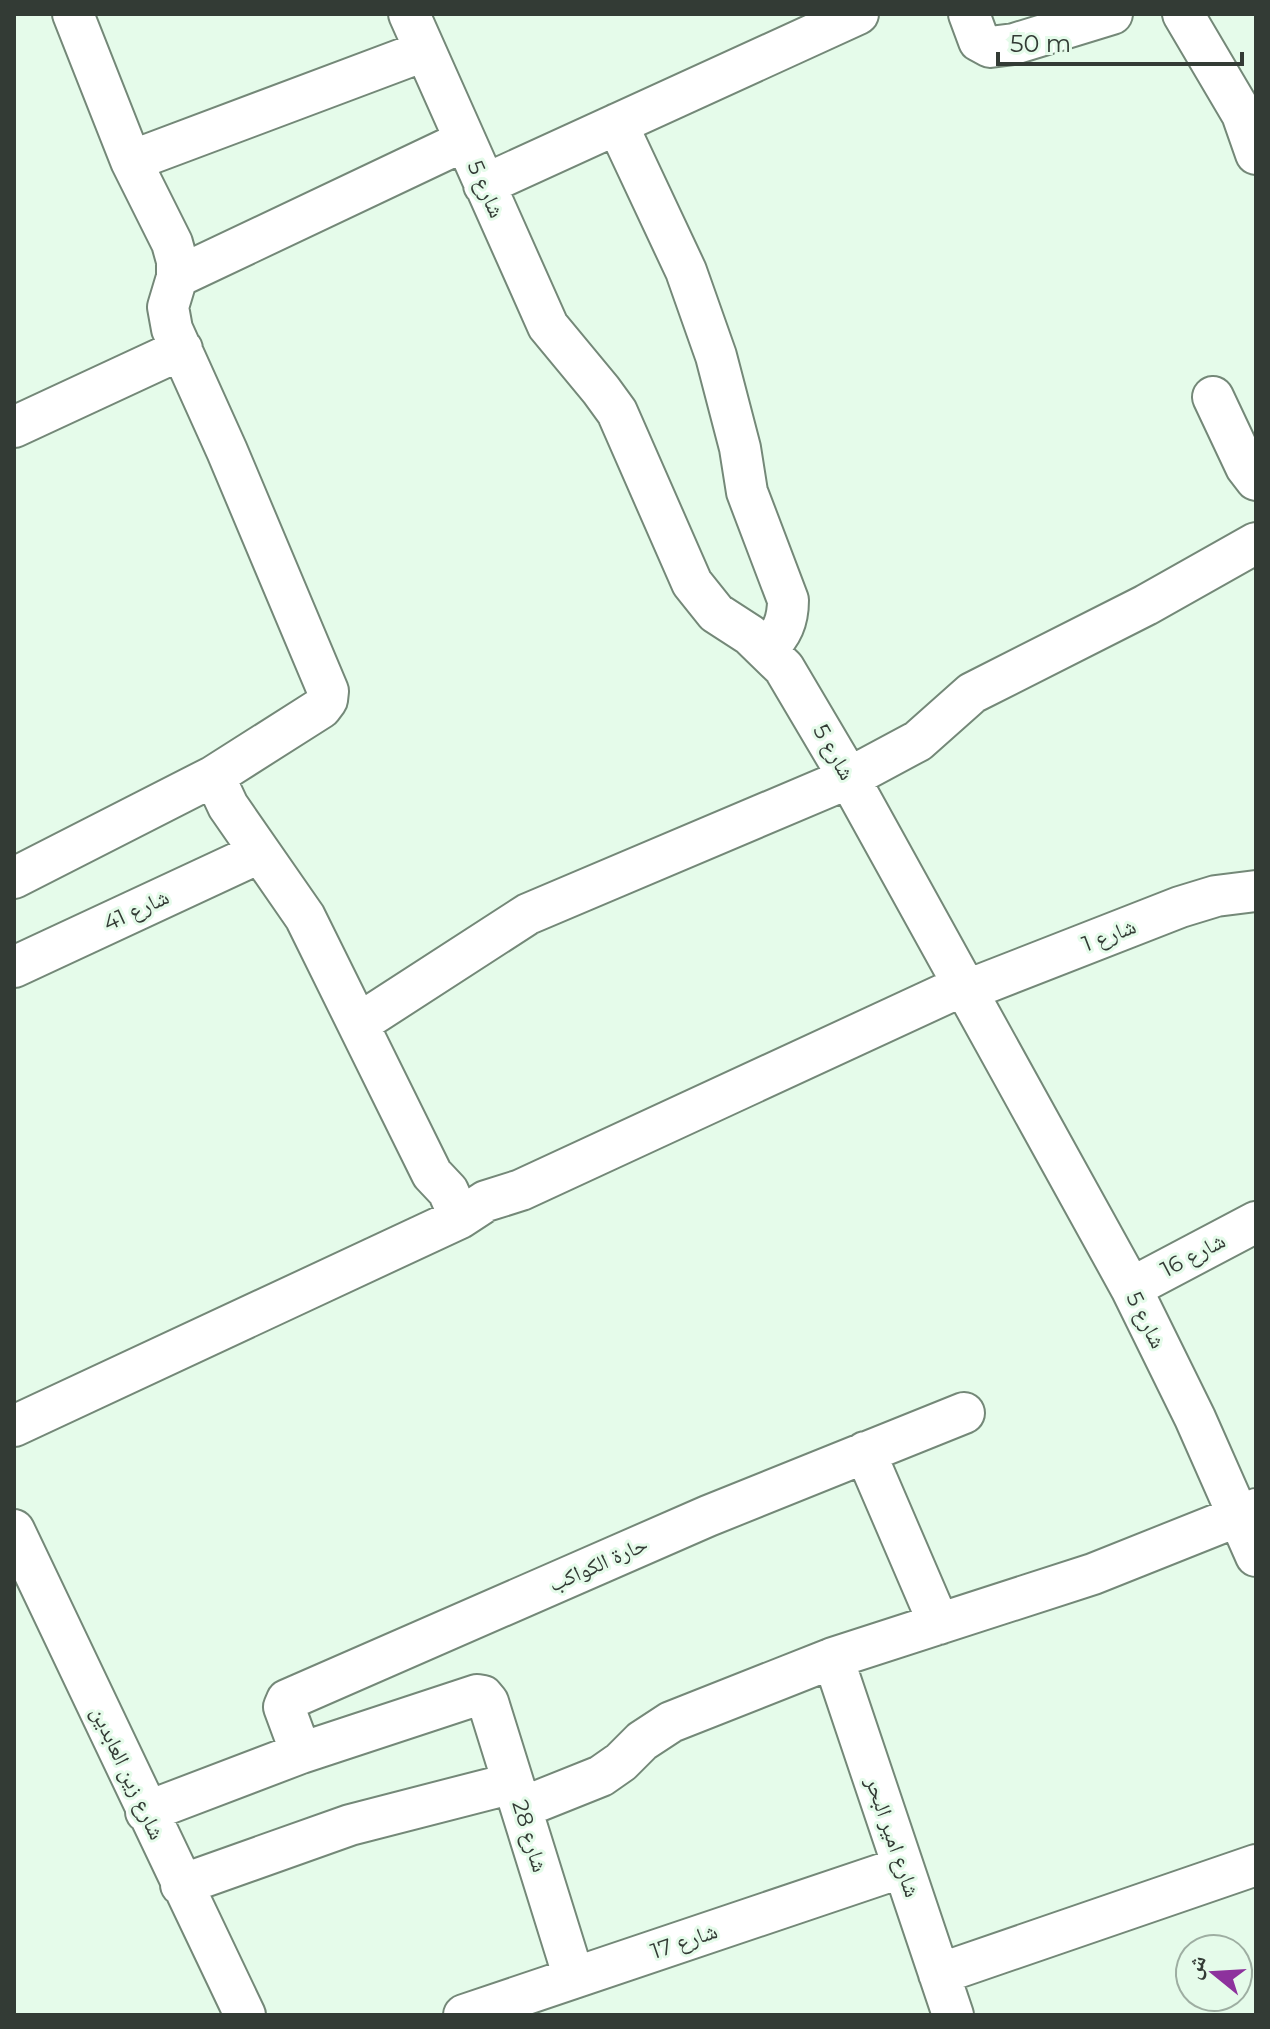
<svg xmlns="http://www.w3.org/2000/svg" width="1270" height="2029" font-family="Montserrat,'Noto Naskh Arabic',sans-serif">
  <style>
    .lines { fill: none; stroke-linecap: round; stroke-linejoin: round }
    .minor-casing { stroke: #748878; stroke-width: 44 }
    .minor { stroke: #fff; stroke-width: 40 }
    .labels { text-anchor: middle; dominant-baseline: central; stroke-width: 6; stroke-linejoin: round; paint-order: stroke }
    .street-label { font-size: 22px; fill: #333b35; stroke: #e5fbea }
  </style>
  <rect width="100%" height="100%" fill="#e5fbea"/>
  <g class="lines">
    <defs>
      <path id="minor" d="M73,14L131,161L172,243L177,261V277L168,307L172,329L227,451L328,691L327,700L321,708L214,776L228,806L305,917L432,1174L448,1191L460,1218L486,1201L521,1190L962,986
        M409,14L548,326L601,390L617,412L692,583L716,613L750,635L784,668L849,778L1131,1288L1195,1418L1256,1556
        M969,14L979,41L990,47L1014,44L1112,14
        M1183,14L1242,114L1256,154
        M617,124L686,271L716,356L740,448L747,492L788,600C788,621 782,634 767,649
        M131,161L424,51
        M484,185L858,14
        M177,277L464,141
        M1213,397L1246,467L1256,480
        M14,427L182,349
        M14,878L214,776
        M14,967L259,853
        M965,991L1180,907L1216,896L1256,891
        M358,1024L528,914L849,778L918,741L972,693L1146,605L1256,543
        M1131,1288L1256,1222
        M14,1426L460,1218
        M865,1452L939,1624
        M14,1530L245,2015
        M833,1658L953,2015
        M301,1753L284,1707L287,1700L708,1516L964,1413
        M521,1808L601,1776L621,1762L642,1741L671,1722L833,1658L1093,1574L1256,1509
        M146,1812L301,1753L477,1695L483,1696L488,1702L574,1978
        M181,1885L350,1825L513,1783
        M939,1974L1256,1865
        M464,2015L903,1867"/>
    </defs>
    <use href="#minor" class="minor-casing"/>
    <use href="#minor" class="minor"/>
  </g>
  <g class="labels">
    <g class="street-label">
      <text transform="translate(486 189) rotate(66)">شارع 5</text>
      <text transform="translate(834 752) rotate(60)">شارع 5</text>
      <text transform="translate(136 910) rotate(-25)">شارع 41</text>
      <text transform="translate(1109 935) rotate(-21)">شارع 1</text>
      <text transform="translate(1193 1255) rotate(-28)">شارع 16</text>
      <text transform="translate(1146 1320) rotate(63)">شارع 5</text>
      <text transform="translate(598 1564) rotate(-24)">حارة الكواكب</text>
      <text transform="translate(128 1773) rotate(65)">شارع زين العابدين</text>
      <text transform="translate(530 1836) rotate(73)">شارع 28</text>
      <text transform="translate(893 1837) rotate(71)">شارع امير البحر</text>
      <text transform="translate(684 1941) rotate(-19)">شارع 17</text>
    </g>
  </g>
  <rect width="1270" height="2029" fill="none" stroke="#333b35" stroke-width="32"/>
  <g transform="translate(1214 1973) rotate(288)"><circle r="38" fill="#e5fbea" stroke="#9eaea2" stroke-width="2"/>
  <path d="M0-6L14 30L0 20L-14 30Z" fill="#8d329d"/>
  <text y="-12" font-size="22" font-weight="bold" text-anchor="middle" fill="#333b35">ش</text>
  </g>
  <path d="M998 52v12h244v-12" fill="none" stroke="#333b35" stroke-width="4"/>
  <text x="1010" y="52" font-size="24" fill="#333b35" stroke="#e5fbea" stroke-width="6" paint-order="stroke">50 m</text>
</svg>
